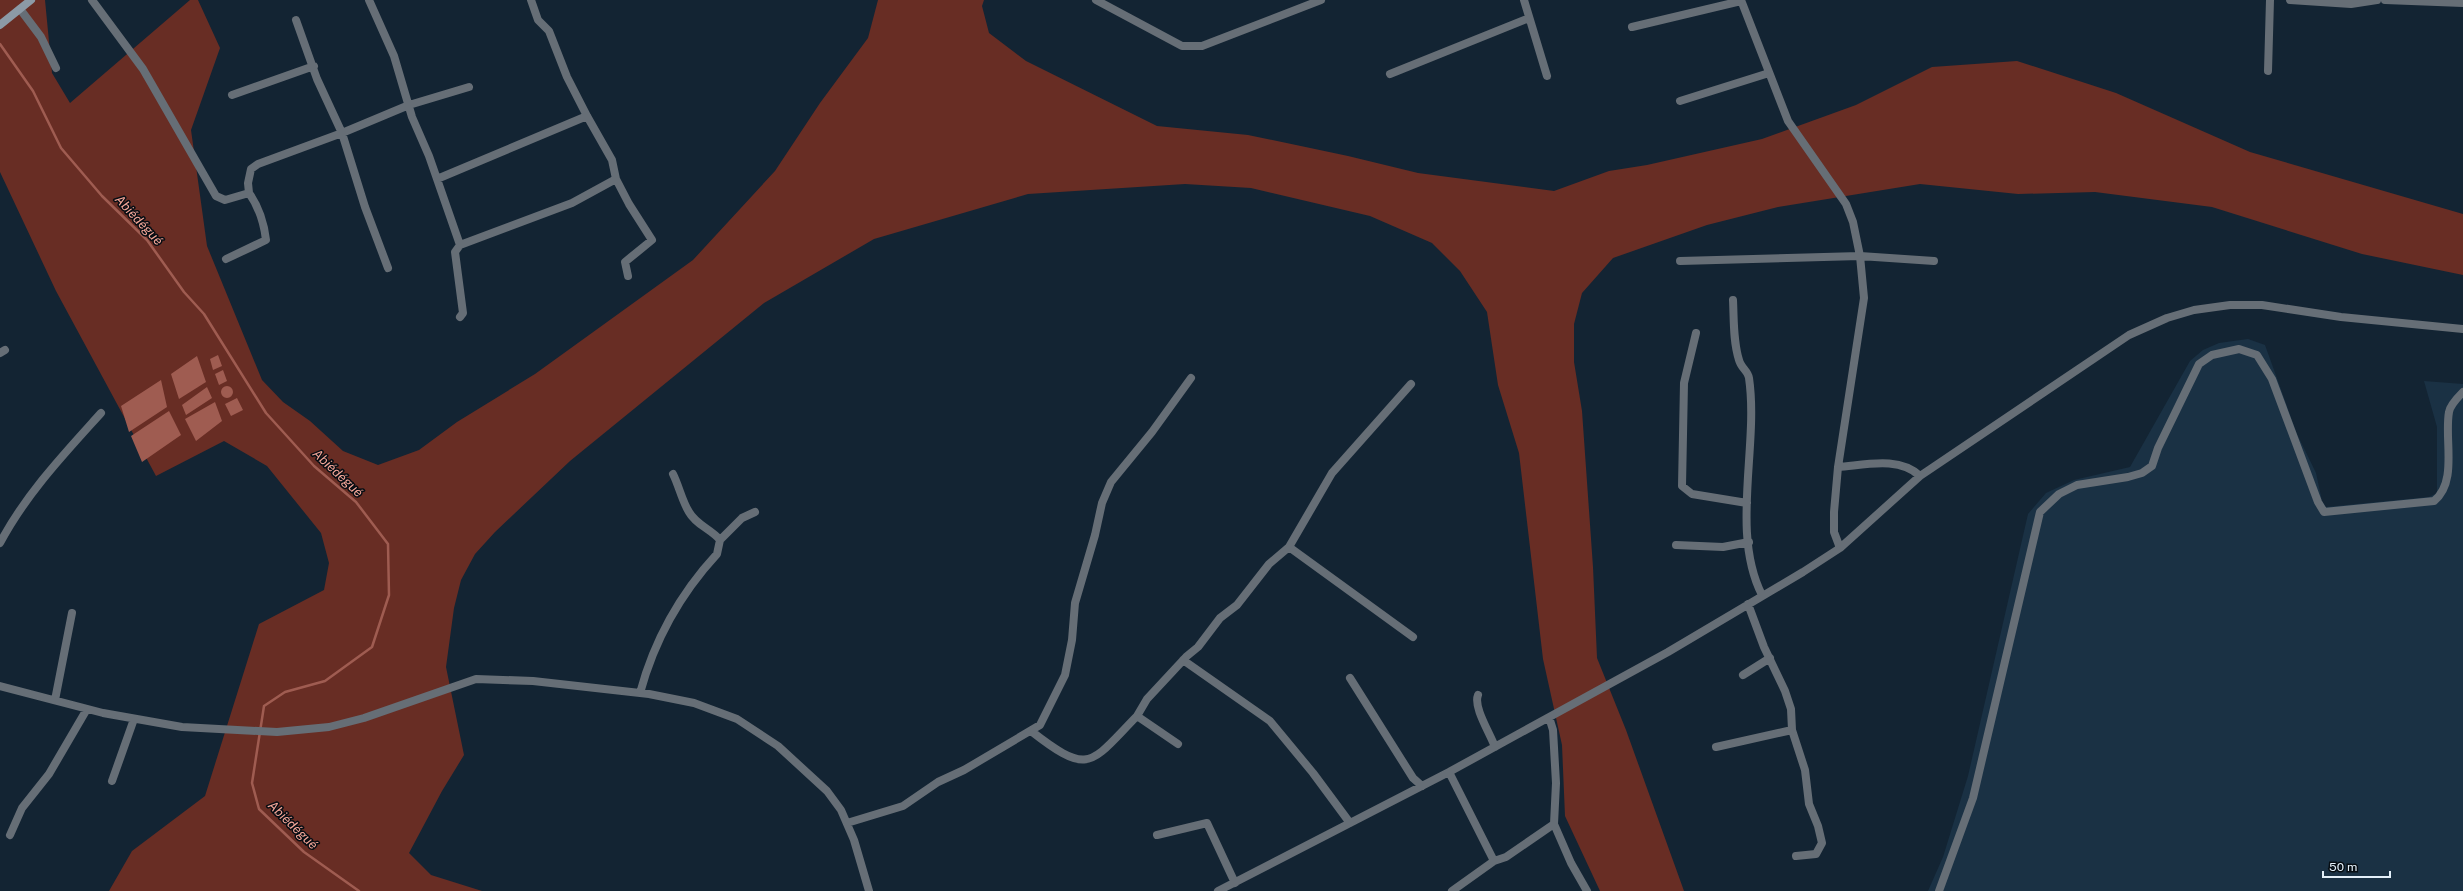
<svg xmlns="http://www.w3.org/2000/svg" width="2463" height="891" font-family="'Public Sans',sans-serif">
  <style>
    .built { fill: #1a3144 }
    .green { fill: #682d24 }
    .water { fill: #9f5c51 }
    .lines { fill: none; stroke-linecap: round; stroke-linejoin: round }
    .stream { stroke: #9f5c51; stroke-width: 2.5 }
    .street { stroke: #666e76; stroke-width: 8 }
    .secondary { stroke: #8c9aa6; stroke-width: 8 }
    .labels { text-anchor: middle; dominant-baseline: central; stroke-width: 3; stroke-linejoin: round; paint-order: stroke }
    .water-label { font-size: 13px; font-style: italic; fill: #f6a799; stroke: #060d13 }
  </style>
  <rect width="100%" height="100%" fill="#132433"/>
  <path class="built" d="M2248,339L2265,345L2297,434L2316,473L2322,501L2326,507L2429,497L2437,493V427L2424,381L2463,384V891H1928L1943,857L1968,776L2028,514L2046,493L2074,480L2130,467L2190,361L2203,350L2219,343Z"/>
  <path class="green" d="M0,0H45L52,73L70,103L190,0H198L220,48L191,130L207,246L262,380L283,402L310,421L343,451L378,465L419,450L457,422L535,374L693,260L775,171L820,103L868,38L878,0H984L982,6L989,33L1026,61L1157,126L1248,135L1348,156L1418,173L1554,191L1609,171L1647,165L1762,139L1856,105L1932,67L2017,61L2116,93L2250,152L2463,214V275L2362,254L2212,207L2095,192L2018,194L1920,184L1778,207L1707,225L1613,258L1582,293L1574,324V362L1582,411L1593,567L1597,658L1626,730L1684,891H1600L1565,816L1562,745L1543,659L1519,453L1498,385L1487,312L1460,271L1432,243L1370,216L1251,188L1185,184L1028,194L874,239L764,303L570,461L495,532L475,554L461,580L454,608L446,667L464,755L442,791L409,853L431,875L482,891H109L132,851L205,796L259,624L324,590L329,563L321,533L267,466L224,441L156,476L56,291L0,172Z"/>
  <path class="water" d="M218,355L222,366L213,370L210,359Z
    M197,356L206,382L179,399L171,374Z
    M223,370L227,381L219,385L215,374Z
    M161,380L167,407L129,432L121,406Z
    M221 392a6 6 0 1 1 12 0a6 6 0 1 1-12 0Z
    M207,387L212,398L186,415L182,405Z
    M237,398L243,410L231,416L225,404Z
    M215,402L222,421L196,441L185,419Z
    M169,411L181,435L142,462L131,436Z"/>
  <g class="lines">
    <path class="stream" d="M0,44L33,91L61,148L102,196L147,240L184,292L204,314L266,413L314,466L356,502L388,544L389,595L372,647L325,681L285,692L264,706L252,783L259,809L304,852L359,891"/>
    <path class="street" d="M92,0L143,69L216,196L225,200L249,193C259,207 264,223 266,240L226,259
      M369,0L394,56L412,117L429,156L460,245L572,203L616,179L629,204L652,240L625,262L628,276
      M531,0L538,20L549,31L567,77L587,116L612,160L616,179
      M1096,0L1182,46H1202L1321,0
      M1524,0L1547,76
      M1741,0L1788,121L1846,204L1853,222L1860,256L1864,298L1838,467L1834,512V532L1840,548
      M2290,0L2351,4L2377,0
      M2385,0L2463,3
      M20,9L41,37L56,68
      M296,20L317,79L342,133L365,207L388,268
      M1632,27L1741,1
      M2268,71L2270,0
      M1390,74L1529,18
      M232,95L314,66
      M1680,101L1769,73
      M437,179L587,116
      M249,193L248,183L251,169L258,164L342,133L409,105L469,87
      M460,245L455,252L463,313L460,317
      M1680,261L1860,256L1934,261
      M1733,300C1734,320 1733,341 1739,360C1741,368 1748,371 1749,378C1759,446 1730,532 1762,595
      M1696,333L1684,383L1682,486L1692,494L1747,503
      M0,353L5,350
      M1838,467C1865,465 1899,456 1920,476
      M720,540L742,518L755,512
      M0,543C26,494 64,454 101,413
      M1676,545L1723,547L1749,542
      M1289,547L1413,637
      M1748,604L1764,647L1785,691L1791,709L1792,730L1805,770L1809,804L1818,826L1822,843L1816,854L1796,856
      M1183,660L1270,721L1313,773L1350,823
      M1743,675L1770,658
      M1350,678L1413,778L1422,786
      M0,686L103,713L182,727L277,732L329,727L364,718L476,679L533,681L649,694L694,703L737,719L778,746L827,791L841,810L854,840L869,891
      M640,693C654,641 681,593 717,554L720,540C711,529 696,525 689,512C682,501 679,486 673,474
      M1478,695C1473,707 1490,733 1495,747
      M55,700L72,613
      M1137,716L1147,699L1187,656L1198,647L1220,618L1237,605L1269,564L1289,547L1332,473L1411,384
      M1549,717L1553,730L1556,783L1554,824L1571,863L1587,891
      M1031,731C1090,777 1090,764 1137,716L1178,744
      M1716,747L1792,730
      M1449,772L1494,861L1452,891
      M112,781L134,719
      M847,823L903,806L938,782L964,770L1040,725L1065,675L1072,640L1075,603L1095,535L1102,503L1111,482L1152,432L1191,378
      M10,835L22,808L49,774L87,709
      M1157,835L1207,823L1235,883
      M1494,861L1506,857L1554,824
      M1218,891L1449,772L1668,652L1803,572L1840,548L1920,476L2129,335L2167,318L2194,310L2230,305H2262L2341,317L2463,329
      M1939,891L1973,798L2040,512L2059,494L2077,485L2128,477L2142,473L2152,466L2158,448L2199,364L2212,355L2239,349L2257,355L2272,379L2318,502L2324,512L2434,501C2458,482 2444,439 2449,412C2450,405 2458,397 2463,392"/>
    <path class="secondary" d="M0,25L31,0"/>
  </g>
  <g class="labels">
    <g class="water-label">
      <text transform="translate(139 220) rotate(47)">Abiédégué</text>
      <text transform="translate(338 473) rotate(43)">Abiédégué</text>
      <text transform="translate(293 825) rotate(44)">Abiédégué</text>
    </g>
  </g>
  <path d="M2323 871v6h67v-6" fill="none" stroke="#e3eff9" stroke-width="2"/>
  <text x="2329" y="871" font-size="12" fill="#e3eff9" stroke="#060d13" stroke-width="3" paint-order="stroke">50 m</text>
</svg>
